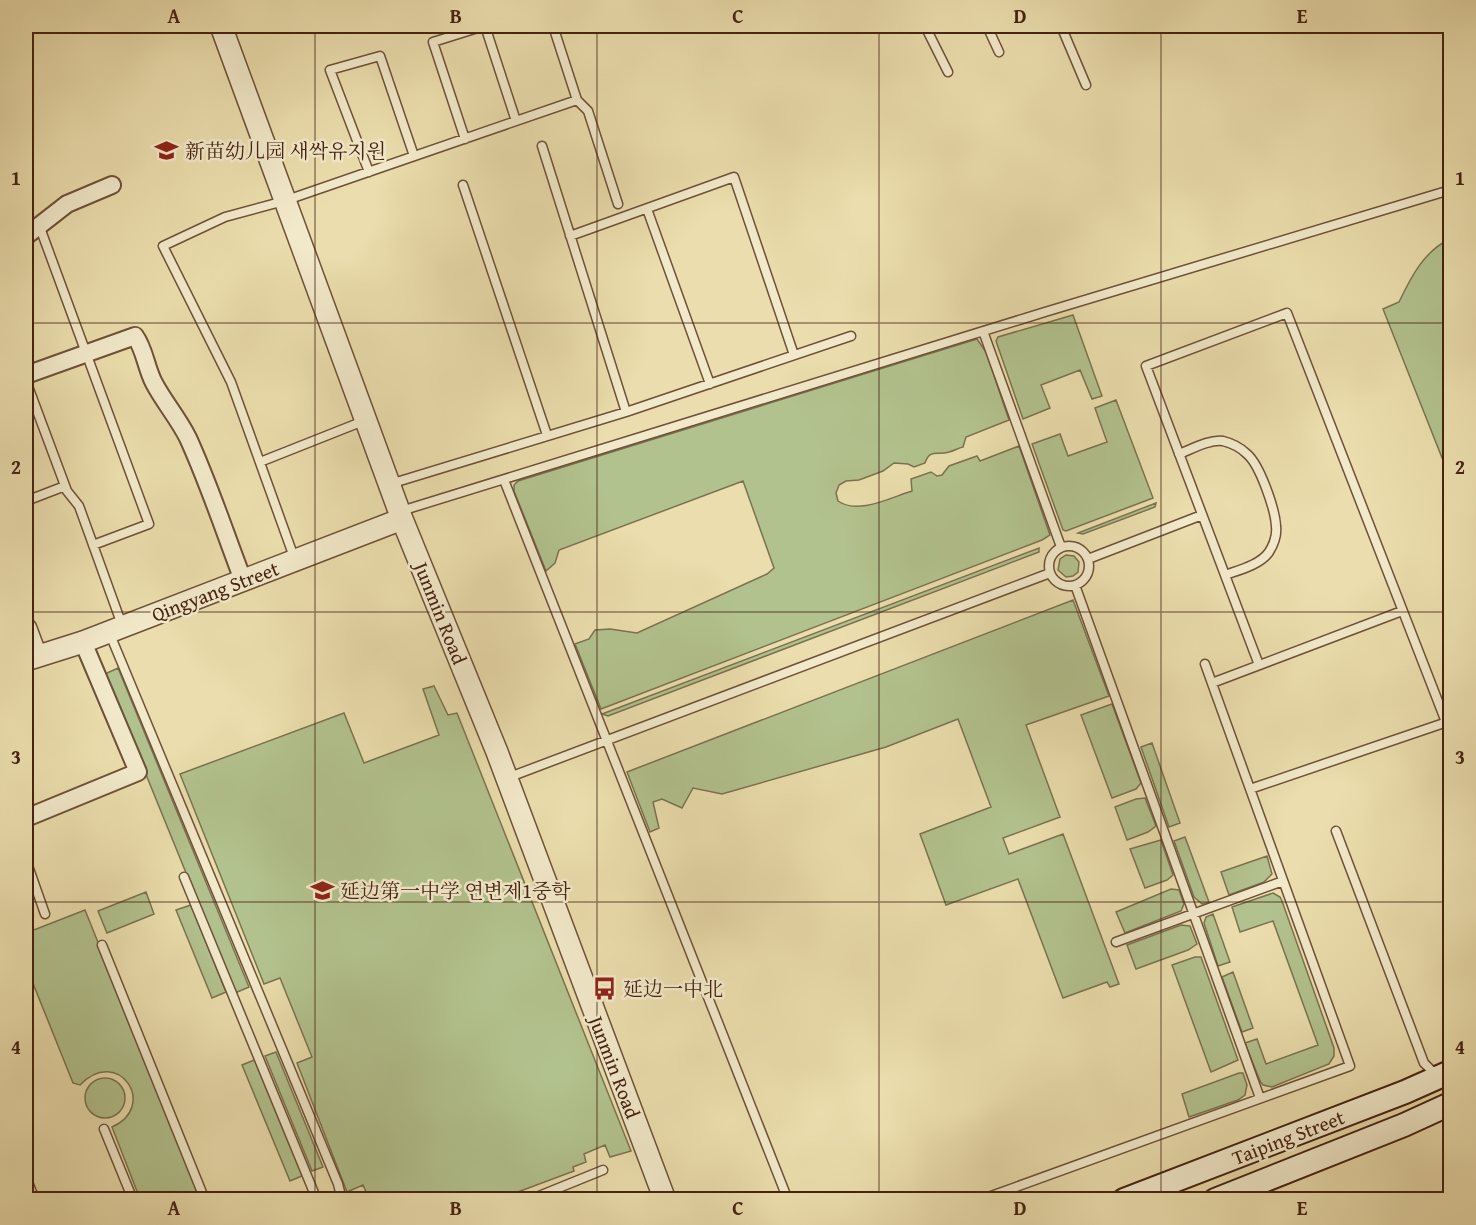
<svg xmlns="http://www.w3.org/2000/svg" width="1476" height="1225" font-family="'Gentium Book Plus','Noto Serif SC','Noto Serif KR',serif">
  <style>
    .green { fill: #b2c28e; stroke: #7c7250; stroke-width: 1.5 }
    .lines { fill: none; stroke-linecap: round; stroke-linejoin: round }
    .service-casing { stroke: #6e5139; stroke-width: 11 }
    .minor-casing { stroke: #6e5139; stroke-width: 20 }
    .tertiary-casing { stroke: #6e5139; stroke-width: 24 }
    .secondary-casing { stroke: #452212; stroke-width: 26 }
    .service { stroke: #f2e9ca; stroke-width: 8 }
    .minor { stroke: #f2e9ca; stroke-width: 16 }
    .tertiary { stroke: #f2e9ca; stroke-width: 21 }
    .secondary { stroke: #f2e9ca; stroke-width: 22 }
    .grid { fill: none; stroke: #452212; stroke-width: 1.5; stroke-opacity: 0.55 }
    .labels { text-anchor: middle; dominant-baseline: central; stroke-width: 5; stroke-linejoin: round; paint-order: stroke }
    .poi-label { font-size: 20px; fill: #452212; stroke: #f2e9ca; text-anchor: start }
    .street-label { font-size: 20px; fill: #452212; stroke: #f2e9ca }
    .neatline { fill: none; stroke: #452212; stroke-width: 2 }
    .grid-label { font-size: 20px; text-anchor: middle; font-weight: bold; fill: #452212 }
  </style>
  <rect width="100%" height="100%" fill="#ebddad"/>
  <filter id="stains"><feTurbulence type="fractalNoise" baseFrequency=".00333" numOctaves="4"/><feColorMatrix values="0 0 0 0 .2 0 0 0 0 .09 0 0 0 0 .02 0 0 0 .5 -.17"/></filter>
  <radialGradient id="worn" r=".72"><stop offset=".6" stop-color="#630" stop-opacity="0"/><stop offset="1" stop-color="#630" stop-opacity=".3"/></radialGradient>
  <path class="green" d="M1450,239V478L1383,309L1399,302C1411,277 1424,251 1450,239Z
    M1073,315L1102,396L1092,399L1080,370L1041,385L1050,408L1023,419L996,341L998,337Z
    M977,339L986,352L1009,420L966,437L963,447C958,448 954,451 949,452C938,456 930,448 925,463L914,467L908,464L894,463L883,471L859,480L846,481L839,485L836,493L838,501C859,515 889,498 912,491L911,479L931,472L937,476L942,475L949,466L977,456L980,461L1019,446L1050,535L1042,540L601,709L575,644L589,639L595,630L610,629L637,633L767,574L774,568L743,481L559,550L555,563L546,571L514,491V485L518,481Z
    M1116,400L1153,498L1066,531L1063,530L1032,444L1060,434L1068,456L1107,442L1095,408Z
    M1156,503L1155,507L1083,534L1078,533Z
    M1039,548V552L608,716L602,714Z
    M1066,555L1074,556L1079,562L1078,572L1073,576L1066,577L1058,570L1060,559Z
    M1073,600L1109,696L1026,725L1060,817L1003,838L1009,854L1063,834L1119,984L1110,987L1107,982L1063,998L1018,879L946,905L920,834L991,807L958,719L886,747L722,794L693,788L682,808L662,799L653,802L659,828L650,832L627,772Z
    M118,668L249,987L235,993L105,674Z
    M434,686L448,715L457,713L631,1151L610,1157L605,1145L584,1154L586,1162L573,1167L574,1171L499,1199H356L366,1192L363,1185L347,1192L297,1063L312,1057L280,978L264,984L180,774L344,713L364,763L439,735L423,689Z
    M1112,704L1141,783L1136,789L1112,798L1081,715Z
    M1152,743L1180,823L1169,827L1141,747Z
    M1145,798L1156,826L1148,832L1127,840L1115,807L1136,799Z
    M1185,837L1209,902L1202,904L1194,897L1174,841Z
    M1161,840L1173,875L1167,880L1145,888L1130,849Z
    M1267,856L1272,874L1264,882L1229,895L1221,872Z
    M1171,889L1179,890L1184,904L1181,911L1125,933L1116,912Z
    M146,892L154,914L107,933L98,911Z
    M1273,893L1280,897L1282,901L1334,1048V1056L1329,1064L1272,1087L1263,1085L1260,1081L1245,1043L1257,1039L1266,1064L1318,1045L1273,921L1240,932L1232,907Z
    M191,905L226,992L212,998L176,910Z
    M85,910L201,1199H140L112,1127C159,1106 118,1045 80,1085L73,1083L26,966V933Z
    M1213,914L1230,962L1218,966L1204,923L1206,917Z
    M1181,925L1190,926L1197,944L1188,950L1136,969L1127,945Z
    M1195,957H1201L1238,1060L1211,1072L1172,965Z
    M1233,972L1253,1028L1242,1032L1222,977Z
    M276,1052L323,1167L312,1171L265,1056Z
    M257,1059L304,1175L290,1181L242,1065Z
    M1239,1073H1243L1247,1085L1245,1095L1238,1100L1189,1117L1182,1094Z
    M85 1098a20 20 0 1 1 40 0a20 20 0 1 1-40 0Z"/>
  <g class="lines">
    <defs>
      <path id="service" d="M485,26L516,121
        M553,26L577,100L588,111L618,204
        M925,26L948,72
        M987,26L999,52
        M1061,26L1086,85
        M465,139L433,42L484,26
        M542,146L626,412
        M369,172L330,70L380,56L414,156
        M463,185L547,435
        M647,209L710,384
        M39,225L149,524L93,545
        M570,236L734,177L794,355
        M983,331L1061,547
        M26,381L67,491L79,506L122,625
        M1179,454C1192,449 1210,439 1223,441C1231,443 1241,448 1247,454C1260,465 1275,509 1276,526C1277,534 1274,544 1269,552C1260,565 1239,570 1225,575
        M260,462L366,420
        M504,480L788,1200
        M390,484L626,412L851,336
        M26,501L65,486
        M401,511L1045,312L1450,190
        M1049 566a20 20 0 1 1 40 0a20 20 0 1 1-40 0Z
        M1088,559L1202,515
        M295,560L231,382L163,246L225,217L284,201L577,100
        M1075,585L1260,1098
        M109,632L338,1184L342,1200
        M1259,665L1146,366L1287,313L1446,722
        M1212,683L1402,611
        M507,778L1050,573
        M1250,789L1450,721
        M1336,831L1424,1063L1436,1075
        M26,860L45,914
        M184,877L317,1200
        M1116,942L1283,881
        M102,945L205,1200
        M104,1129L133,1200
        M26,1177L35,1200
        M529,1200L603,1170
        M980,1200L1350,1066L1205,664"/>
      <path id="minor" d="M26,236L67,204L112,185
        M26,375L135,336C145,350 146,368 154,383C164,402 178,418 188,438C209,484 225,533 243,580
        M26,818L138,772L83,642"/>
      <path id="tertiary" d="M221,26L402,519L497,752L665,1200
        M26,629L36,656
        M26,660L83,642L402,519"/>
      <path id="secondary" d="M1124,1200L1405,1092L1450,1072
        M1215,1200L1404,1125L1450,1104"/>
    </defs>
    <use href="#service" class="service-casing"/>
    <use href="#minor" class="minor-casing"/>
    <use href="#tertiary" class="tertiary-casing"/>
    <use href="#secondary" class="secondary-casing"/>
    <use href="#service" class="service"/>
    <use href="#minor" class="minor"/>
    <use href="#tertiary" class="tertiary"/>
    <use href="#secondary" class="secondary"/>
  </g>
  <path class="grid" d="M315,26V1200M597,26V1200M879,26V1200M1161,26V1200M26,323H1450M26,612H1450M26,902H1450"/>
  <defs>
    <symbol id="school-bare" viewBox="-9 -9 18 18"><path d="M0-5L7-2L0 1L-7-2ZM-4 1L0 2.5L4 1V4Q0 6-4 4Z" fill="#8f2418" stroke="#f2e9ca" stroke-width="2.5" paint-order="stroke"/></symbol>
    <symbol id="bus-bare" viewBox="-9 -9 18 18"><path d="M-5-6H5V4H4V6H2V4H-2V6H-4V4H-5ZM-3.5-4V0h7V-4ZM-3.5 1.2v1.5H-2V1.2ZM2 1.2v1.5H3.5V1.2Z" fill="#8f2418" stroke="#f2e9ca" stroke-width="2.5" paint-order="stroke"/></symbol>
  </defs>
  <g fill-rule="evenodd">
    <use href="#school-bare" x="150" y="134" width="33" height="33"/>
    <use href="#school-bare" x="306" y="874" width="33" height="33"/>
    <use href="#bus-bare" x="588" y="972" width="33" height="33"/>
  </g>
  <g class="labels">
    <g class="poi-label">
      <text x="185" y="150">新苗幼儿园 새싹유지원</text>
      <text x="340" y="890">延边第一中学 연변제1중학</text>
      <text x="623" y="988">延边一中北</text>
    </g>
    <g class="street-label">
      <text transform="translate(215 591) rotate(-21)">Qingyang Street</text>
      <text transform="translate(441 613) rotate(68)">Junmin Road</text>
      <text transform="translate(615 1067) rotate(69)">Junmin Road</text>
      <text transform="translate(1288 1137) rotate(-21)">Taiping Street</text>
    </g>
  </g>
  <rect width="1476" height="1225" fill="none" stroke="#ebddad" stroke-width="66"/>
  <rect x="33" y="33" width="1410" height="1159" class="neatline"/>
  <g class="grid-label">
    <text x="174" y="23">A</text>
    <text x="456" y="23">B</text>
    <text x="738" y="23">C</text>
    <text x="1020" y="23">D</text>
    <text x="1302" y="23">E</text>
    <text x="16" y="185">1</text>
    <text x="1460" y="185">1</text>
    <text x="16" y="474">2</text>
    <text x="1460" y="474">2</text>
    <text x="16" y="764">3</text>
    <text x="1460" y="764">3</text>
    <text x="16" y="1054">4</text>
    <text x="1460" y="1054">4</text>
    <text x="174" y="1215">A</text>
    <text x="456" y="1215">B</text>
    <text x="738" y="1215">C</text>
    <text x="1020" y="1215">D</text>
    <text x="1302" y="1215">E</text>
  </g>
  <rect width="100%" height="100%" filter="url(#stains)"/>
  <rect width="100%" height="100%" fill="url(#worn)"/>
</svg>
